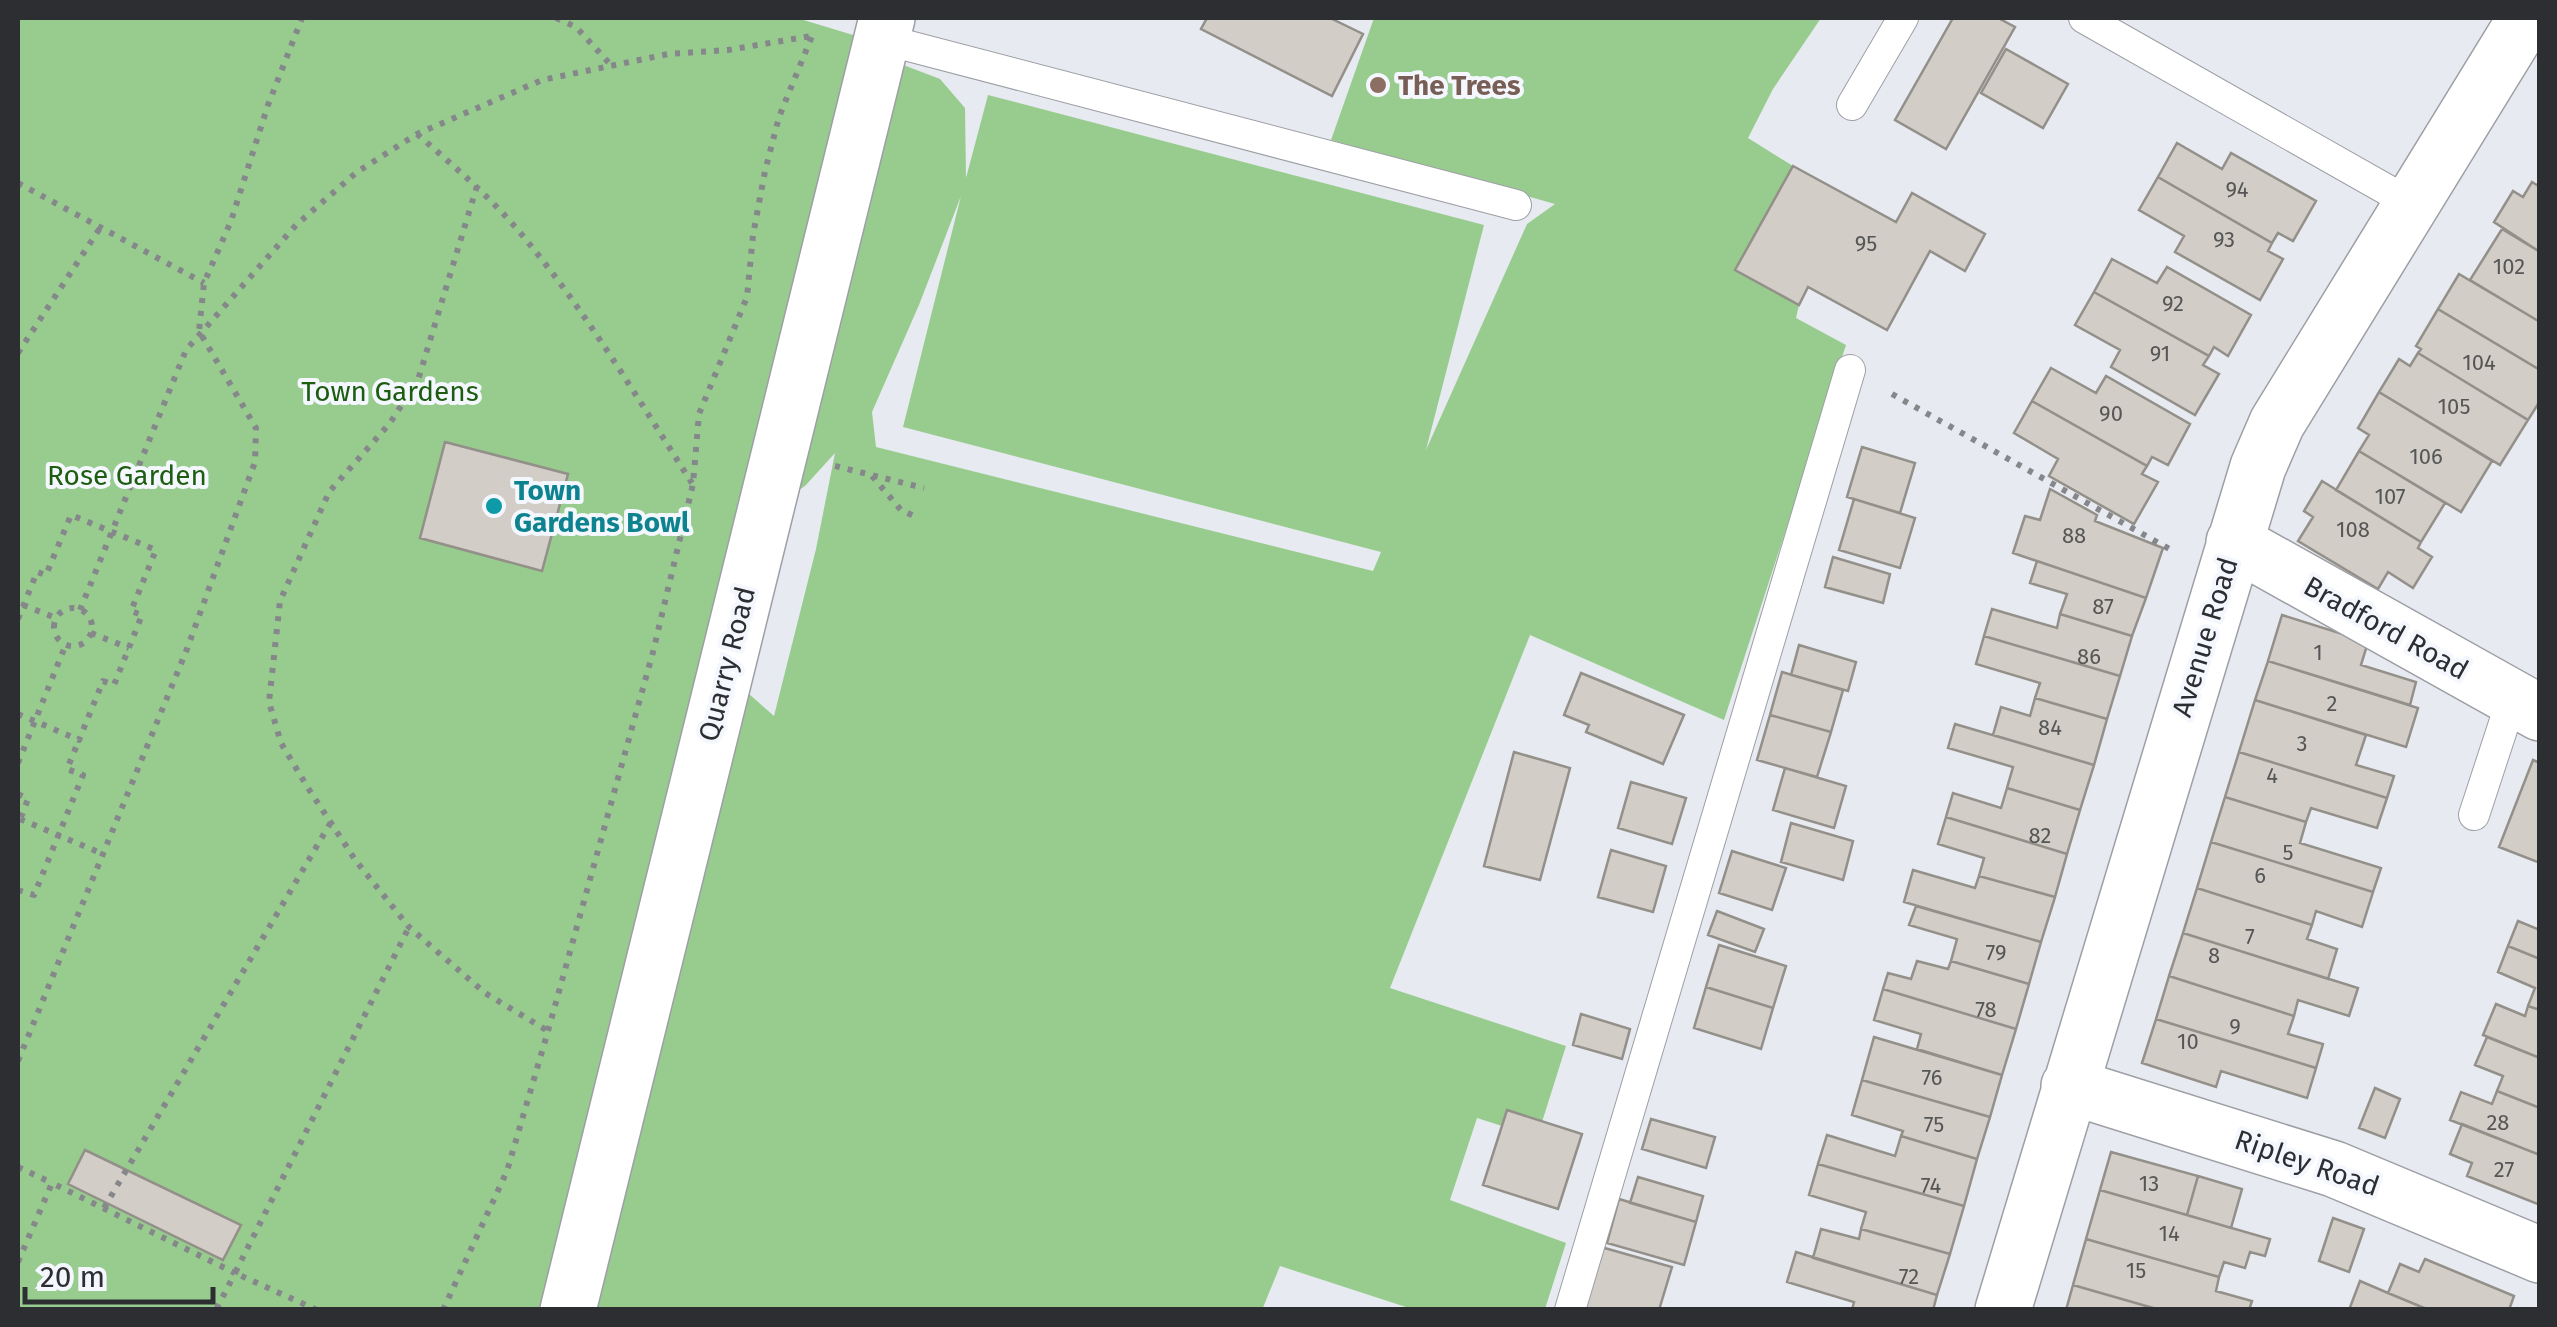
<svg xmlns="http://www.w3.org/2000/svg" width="2557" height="1327" font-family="'Fira Sans',sans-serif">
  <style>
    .green { fill: #98cc8f; fill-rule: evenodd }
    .building { fill: #d2cdc7; stroke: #938f89; stroke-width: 2.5 }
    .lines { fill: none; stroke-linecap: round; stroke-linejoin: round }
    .lane-casing { stroke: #9d9fa5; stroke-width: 32 }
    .street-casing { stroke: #9d9fa5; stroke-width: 58 }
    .path { stroke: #85878b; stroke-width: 6; stroke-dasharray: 5 8; stroke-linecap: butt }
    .lane { stroke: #fff; stroke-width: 30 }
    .street { stroke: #fff; stroke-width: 55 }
    .education-dot { fill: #8d6e63; stroke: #f5f7fe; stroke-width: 4 }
    .culture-dot { fill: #0f9aa8; stroke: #f5f7fe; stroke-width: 4 }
    .labels { text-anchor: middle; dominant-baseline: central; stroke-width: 8; stroke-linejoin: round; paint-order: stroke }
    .number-label { font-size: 22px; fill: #565656 }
    .education-label { font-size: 28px; font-weight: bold; fill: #785e54; stroke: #f5f7fe; text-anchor: start }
    .park-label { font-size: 28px; fill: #1d5d10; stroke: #f5f7fe }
    .culture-label { font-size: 28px; font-weight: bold; fill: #0d838f; stroke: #f5f7fe; text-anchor: start }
    .street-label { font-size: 28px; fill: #2d2e31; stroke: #f5f7fe }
  </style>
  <rect width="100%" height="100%" fill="#e7eaf0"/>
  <path class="green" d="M18,18H797L863,38L893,61L940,79L965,108L966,178L988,95L1484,225L1426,450L1527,224L1555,204L1331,140L1374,18H1821L1773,89L1748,138L1793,166L1736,270L1799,305L1796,318L1846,345L1724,720L1530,635L1390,988L1566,1046L1542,1122L1502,1126L1477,1118L1450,1200L1566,1243L1545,1309H1412L1280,1266L1262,1310L18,1309ZM961,196L903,427L1381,552L1373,571L876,447L872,412L919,305ZM835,453L816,549L774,716L748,693L778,504L805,486Z"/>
  <path class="building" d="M1207,18H1330L1363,34L1332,96L1201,29Z
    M1953,18H1998L2015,27L1946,149L1895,120Z
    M2006,49L2068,84L2043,128L1981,93Z
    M2177,143L2222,169L2231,153L2316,201L2293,241L2278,233L2272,243L2158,177Z
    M1793,166L1896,222L1912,193L1985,234L1965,271L1930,251L1887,330L1808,287L1799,305L1735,270Z
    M2158,177L2272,243L2268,251L2283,259L2260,300L2175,252L2184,236L2139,210Z
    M2532,182L2540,187V252L2494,222L2513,191L2523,197Z
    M2502,229L2540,252V322L2470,280Z
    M2112,259L2157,283L2167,267L2251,315L2228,356L2214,347L2209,356L2094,292Z
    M2459,274L2540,322V370L2438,309Z
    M2094,292L2209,356L2203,365L2219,374L2195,415L2111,367L2120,350L2075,325Z
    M2438,309L2540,370V401L2528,420L2418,353L2421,349L2416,346Z
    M2418,353L2528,420L2500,465L2379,392L2399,359L2410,366Z
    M2051,368L2096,393L2106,376L2190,424L2168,465L2152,457L2147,466L2032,401Z
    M2379,392L2492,461L2461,512L2359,451L2369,435L2358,428Z
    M2032,401L2147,466L2142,474L2158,482L2134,524L2049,476L2058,459L2014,433Z
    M445,442L568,474L542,571L420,538Z
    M1862,447L1915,463L1900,513L1847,497Z
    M2359,451L2445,503L2421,542L2336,490Z
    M2322,481L2421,542L2418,548L2432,557L2413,588L2388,572L2378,589L2298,541L2313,517L2304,511Z
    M2050,489L2097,515L2095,521L2163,548L2146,598L2013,553L2025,516L2040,520Z
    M1854,499L1915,518L1900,568L1839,550Z
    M1833,557L1890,574L1883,603L1825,587Z
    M2037,561L2146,598L2132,636L2060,614L2067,594L2030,583Z
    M1992,609L2057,628L2060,614L2132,636L2120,676L1984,636Z
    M2282,615L2368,642L2361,665L2416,682L2410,705L2268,661Z
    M1984,636L2120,676L2107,719L2035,698L2040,683L1976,664Z
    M1799,645L1856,662L1848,691L1791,675Z
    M2268,661L2418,708L2406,747L2255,700Z
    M1782,672L1843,690L1831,732L1770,715Z
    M1581,673L1684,715L1663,764L1586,732L1589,725L1564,715Z
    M2035,698L2107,719L2094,765L1993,735L2001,707L2030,716Z
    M2255,700L2366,735L2356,765L2394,776L2387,798L2239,752Z
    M1770,715L1831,732L1817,777L1757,760Z
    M1955,724L2094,765L2080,810L2007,788L2013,767L1948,748Z
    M1514,752L1570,768L1540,880L1484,866Z
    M2239,752L2387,798L2377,828L2311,808L2306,822L2225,797Z
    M2533,760L2540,763V863L2499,847Z
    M1785,768L1846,786L1834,828L1773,810Z
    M1631,782L1686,798L1672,844L1618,828Z
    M2007,788L2080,810L2067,854L1946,817L1953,793L2001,808Z
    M2225,797L2306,822L2300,843L2381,868L2373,892L2211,842Z
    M1946,817L2067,854L2055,897L1979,876L1984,858L1938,844Z
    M1791,823L1853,841L1843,880L1781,862Z
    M2211,842L2373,892L2362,927L2316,911L2312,925L2197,888Z
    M1611,850L1666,866L1653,912L1598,897Z
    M1732,851L1786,868L1772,910L1719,893Z
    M1913,870L1975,888L1979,876L2055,897L2041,942L1904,902Z
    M2197,888L2312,925L2307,939L2337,949L2328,979L2183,933Z
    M1916,906L2041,942L2029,984L1951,961L1957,939L1909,925Z
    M1717,911L1764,929L1755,952L1708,935Z
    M2518,921L2540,930V959L2508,946Z
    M2183,933L2358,988L2349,1016L2298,1000L2294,1016L2169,976Z
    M1719,945L1786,966L1773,1008L1706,987Z
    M2508,946L2540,959V1010L2528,1006L2535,988L2498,972Z
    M1917,961L1948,969L1951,961L2029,984L2016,1029L1883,989L1888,973L1911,979Z
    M2169,976L2294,1016L2288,1034L2323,1044L2316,1068L2156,1019Z
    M1706,987L1773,1008L1761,1049L1694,1028Z
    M1883,989L2016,1029L2002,1075L1917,1049L1921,1034L1874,1020Z
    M2496,1004L2525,1016L2528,1006L2540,1010V1058L2483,1035Z
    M1581,1014L1630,1029L1622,1059L1573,1045Z
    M2156,1019L2316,1068L2307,1098L2221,1071L2216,1087L2142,1063Z
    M1874,1037L2002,1075L1990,1117L1862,1080Z
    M2487,1037L2540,1058V1108L2497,1091L2503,1076L2475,1065Z
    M1862,1080L1990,1117L1977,1159L1901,1136L1903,1131L1852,1115Z
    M2375,1088L2400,1099L2385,1138L2359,1128Z
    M2497,1091L2540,1108V1155L2450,1120L2461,1092L2492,1104Z
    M1507,1110L1582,1134L1558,1209L1483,1185Z
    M1651,1119L1715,1137L1706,1168L1642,1149Z
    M2462,1124L2540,1155V1205L2467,1176L2472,1163L2450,1154Z
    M1827,1135L1895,1156L1901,1136L1977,1159L1964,1206L1818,1164Z
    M85,1150L241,1225L223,1260L68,1184Z
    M2111,1152L2198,1176L2187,1215L2100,1190Z
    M1818,1164L1964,1206L1950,1254L1861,1229L1866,1212L1809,1195Z
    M2198,1176L2242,1189L2231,1228L2187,1215Z
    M1638,1177L1703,1196L1696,1222L1630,1203Z
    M2100,1190L2270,1239L2265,1256L2250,1252L2245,1268L2224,1262L2219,1277L2086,1239Z
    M1619,1199L1696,1222L1684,1265L1607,1243Z
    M2333,1218L2364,1229L2349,1272L2319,1261Z
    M1821,1229L1859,1239L1861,1229L1950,1254L1937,1295L1813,1258Z
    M2086,1239L2219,1277L2216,1291L2252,1301L2249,1310H2160L2073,1285Z
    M1601,1247L1672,1267L1659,1310H1583Z
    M1796,1252L1937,1295L1933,1310H1852L1854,1302L1787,1282Z
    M2425,1259L2514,1296L2509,1310H2429L2388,1293L2400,1264L2419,1272Z
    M2360,1281L2388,1293L2429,1310H2349Z
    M2073,1285L2160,1310H2066Z"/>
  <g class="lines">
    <defs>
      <path id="lane" d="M2084,18L2412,204
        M882,39L1516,205
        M1852,105L1903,18
        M2474,815L2512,699
        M1570,1310L1850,370"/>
      <path id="street" d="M2234,542L2540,713
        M2069,1086L2334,1169L2540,1255
        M568,1310L887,18
        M2003,1310L2258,467L2277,423L2526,18"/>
    </defs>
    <use href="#lane" class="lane-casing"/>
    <use href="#street" class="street-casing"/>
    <path class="path" d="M556,18L576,27L610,64
      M417,134C456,168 495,201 527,241C589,316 639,401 692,483
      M18,183L204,283
      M477,186L418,380L390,423L329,492L280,601L269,702L281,743L308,788L356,861L409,927L485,993L548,1031
      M18,353L100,228
      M1892,394L2173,551
      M835,466L924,488
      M872,476L901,510L916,517
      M23,605L56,618
      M54 627a19 19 0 1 1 38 0a19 19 0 1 1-38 0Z
      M80,610L186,350L296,225L357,172L417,134L542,80L668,54L728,50L811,36
      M18,619L37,572L46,575L71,515L156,550L131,611L142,615L114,685L103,681L79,740L18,714
      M91,633L129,648
      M18,763L66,644
      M18,794L28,799L18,825
      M20,819L103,854
      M18,890L34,895L83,775L67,769L79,740
      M18,1061L187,649L255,462L256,428L199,331L204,283L231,221L268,105L302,18
      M18,1167L52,1183
      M104,1208L331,822
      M18,1262L52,1183L235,1273L216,1310
      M317,1310L235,1273L409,927
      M443,1310L507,1171L548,1031L653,652L693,484L699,414L747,297L753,235L765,171L779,117L812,36"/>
    <use href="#lane" class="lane"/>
    <use href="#street" class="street"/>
  </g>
  <circle class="education-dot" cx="1378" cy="85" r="10"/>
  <circle class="culture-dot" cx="494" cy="506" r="10"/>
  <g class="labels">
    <g class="number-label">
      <text x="2237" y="189">94</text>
      <text x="2224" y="239">93</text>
      <text x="1866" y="243">95</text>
      <text x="2509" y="266">102</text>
      <text x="2173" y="303">92</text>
      <text x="2160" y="353">91</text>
      <text x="2479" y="362">104</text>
      <text x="2454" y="406">105</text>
      <text x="2111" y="413">90</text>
      <text x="2426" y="456">106</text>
      <text x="2390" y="496">107</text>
      <text x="2353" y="529">108</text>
      <text x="2074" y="535">88</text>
      <text x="2103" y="606">87</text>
      <text x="2318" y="652">1</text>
      <text x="2089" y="656">86</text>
      <text x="2332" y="703">2</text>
      <text x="2050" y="727">84</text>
      <text x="2302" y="743">3</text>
      <text x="2272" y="775">4</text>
      <text x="2040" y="835">82</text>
      <text x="2288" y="852">5</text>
      <text x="2260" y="875">6</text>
      <text x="2250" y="936">7</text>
      <text x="1996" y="952">79</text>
      <text x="2214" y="955">8</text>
      <text x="1986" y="1009">78</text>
      <text x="2235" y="1026">9</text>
      <text x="2188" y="1041">10</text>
      <text x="1932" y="1077">76</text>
      <text x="2498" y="1122">28</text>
      <text x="1934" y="1124">75</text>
      <text x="2504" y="1169">27</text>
      <text x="2149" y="1183">13</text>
      <text x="1931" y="1185">74</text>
      <text x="2169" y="1233">14</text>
      <text x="2136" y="1270">15</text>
      <text x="1909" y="1276">72</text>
    </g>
    <g class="education-label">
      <text x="1398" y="85">The Trees</text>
    </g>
    <g class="park-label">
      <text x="390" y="391">Town Gardens</text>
      <text x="127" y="475">Rose Garden</text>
    </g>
    <g class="culture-label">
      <text x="514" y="490">Town<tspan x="514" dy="32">Gardens Bowl</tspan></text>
    </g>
    <g class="street-label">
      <text transform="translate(2386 628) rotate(29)">Bradford Road</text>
      <text transform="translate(2205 637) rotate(-73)">Avenue Road</text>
      <text transform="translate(727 664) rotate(-76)">Quarry Road</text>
      <text transform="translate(2307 1163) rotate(19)">Ripley Road</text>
    </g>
  </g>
  <rect width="2557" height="1327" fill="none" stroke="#2d2e31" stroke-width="40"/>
  <path d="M25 1287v15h188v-15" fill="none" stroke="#2d2e31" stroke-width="5"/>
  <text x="40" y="1287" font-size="30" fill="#2d2e31" stroke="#f5f7fe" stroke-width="8" paint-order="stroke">20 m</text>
</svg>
